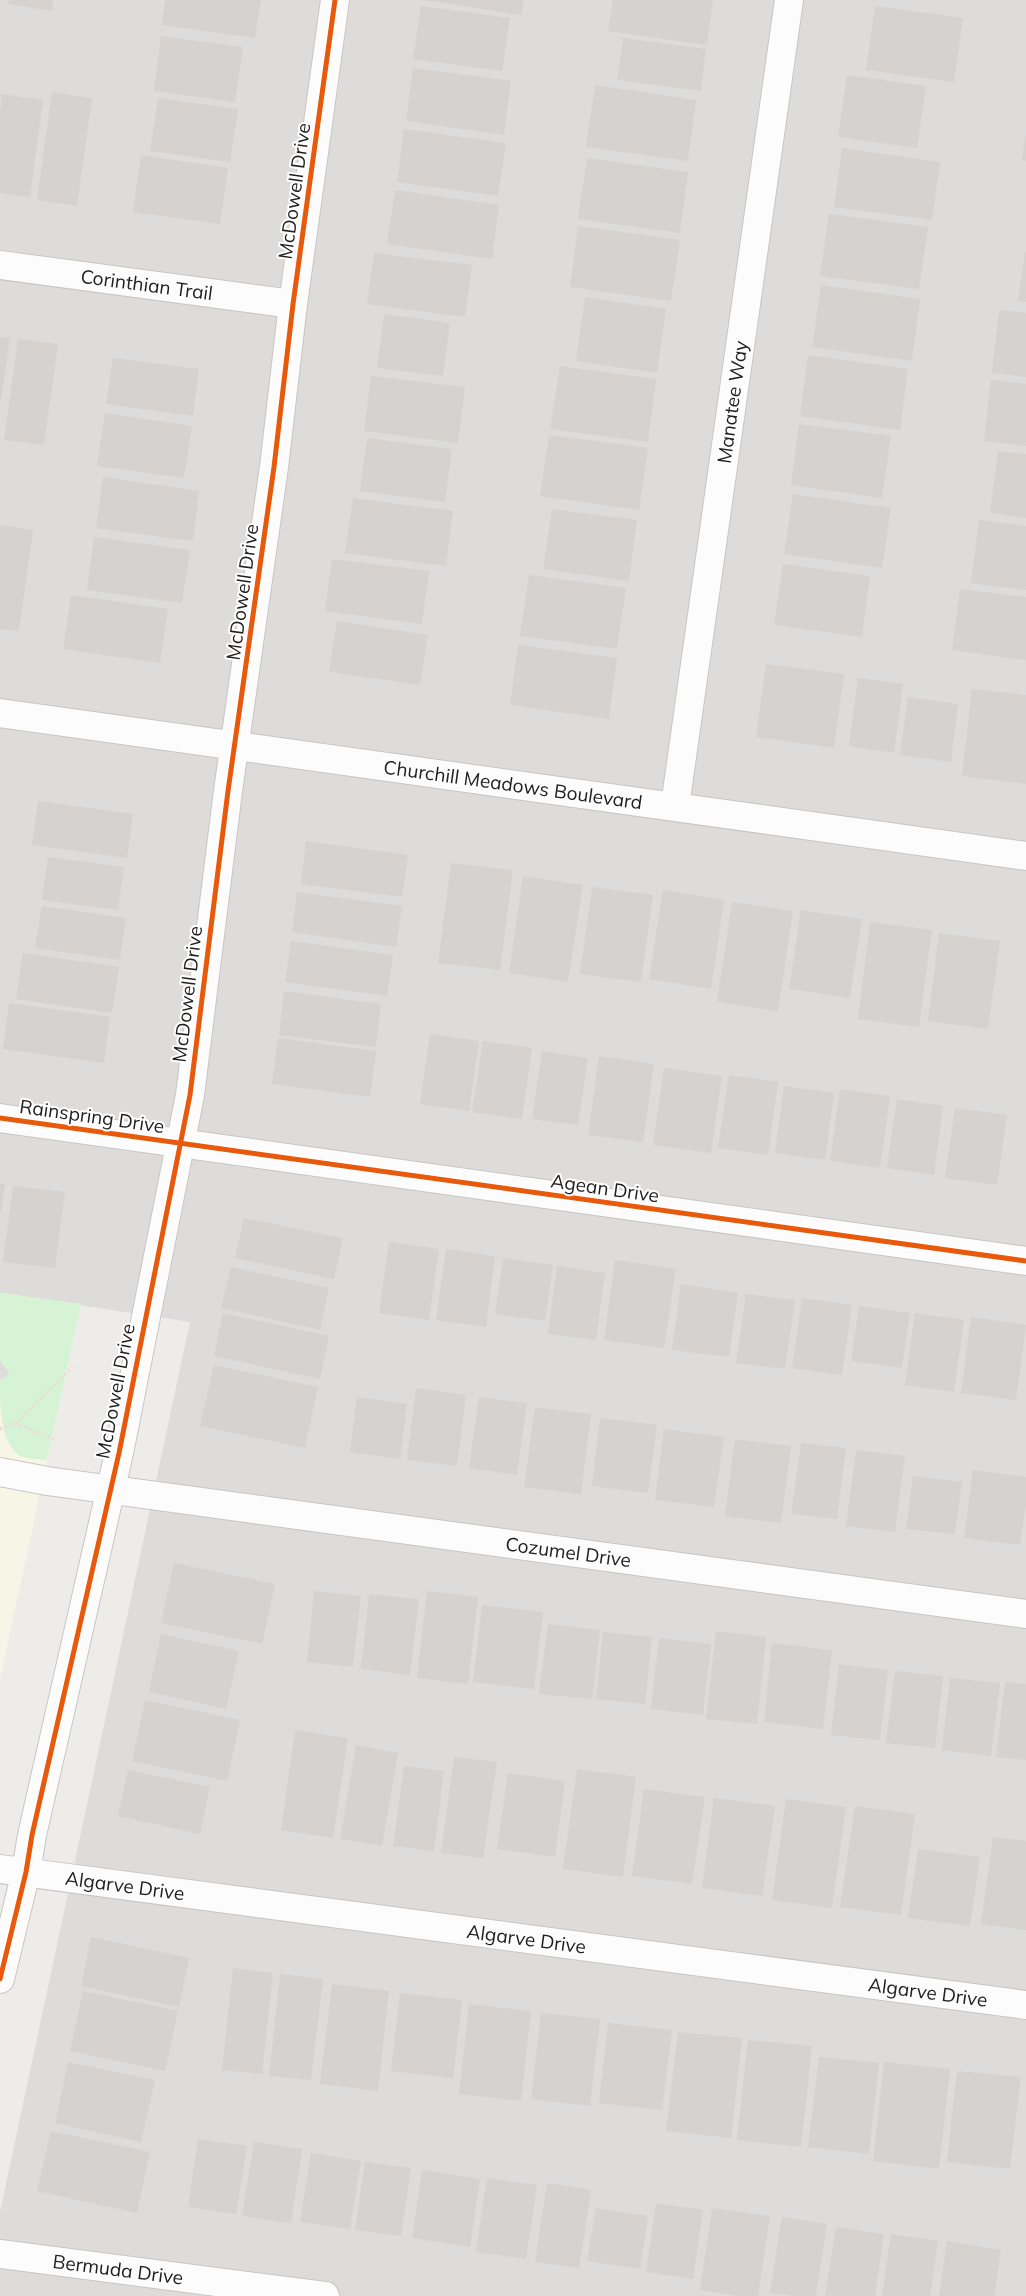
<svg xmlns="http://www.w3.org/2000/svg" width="1026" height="2296" font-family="Mulish,sans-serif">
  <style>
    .residential { fill: #dddcda }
    .education { fill: #f7f5e5 }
    .park { fill: #d6f4d5 }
    .parking { fill: #dedddc }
    .building { fill: #d5d2d0 }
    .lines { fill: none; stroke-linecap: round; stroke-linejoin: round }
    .minor-casing { stroke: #c7c6c5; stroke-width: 30 }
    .path { stroke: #ecdbd9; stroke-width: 3; stroke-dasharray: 2.5 2.5; stroke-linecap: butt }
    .minor { stroke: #fcfcfc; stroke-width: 28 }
    .cycleway-casing { stroke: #fff; stroke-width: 8 }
    .cycleway { stroke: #e8590c; stroke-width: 5 }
    .labels { text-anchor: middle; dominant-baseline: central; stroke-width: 4; stroke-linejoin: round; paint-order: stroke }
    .street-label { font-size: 19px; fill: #202020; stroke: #fff }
  </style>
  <rect width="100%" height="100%" fill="#eeece9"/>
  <path class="residential" d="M0,0H1026V2296H0V2212L190,1322L0,1293Z"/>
  <path class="education" d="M0,1293L81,1304L0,1679Z"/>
  <path class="park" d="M0,1293L81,1304L47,1460C39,1459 27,1459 20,1456C0,1442 0,1405 0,1380L10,1374L0,1360Z"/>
  <path class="parking" d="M0,1360L10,1374L0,1380Z"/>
  <path class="building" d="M9,0H53L52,11L8,4Z
    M165,0H261L255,38L162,25Z
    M424,0H524L521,15Z
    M613,0H713L707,45L608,31Z
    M421,6L510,18L502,71L413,59Z
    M875,6L963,18L954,82L866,70Z
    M161,36L243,47L235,102L154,91Z
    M623,38L706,49L701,91L617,80Z
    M413,68L511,81L504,135L406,121Z
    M847,75L926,86L917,148L838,137Z
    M595,85L696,100L688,161L586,147Z
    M52,92L92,98L77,206L37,200Z
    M2,94L43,100L30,197L0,193V112Z
    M158,98L238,109L230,162L150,151Z
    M404,129L506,143L498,196L397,182Z
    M1025,136H1026V161L1022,160Z
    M842,148L940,162L932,220L834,207Z
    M141,155L228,168L220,224L133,212Z
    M587,158L688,172L680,233L578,219Z
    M395,190L499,205L492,259L387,244Z
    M829,214L928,227L919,289L820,276Z
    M578,226L680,240L671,301L570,287Z
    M1025,252H1026V302L1018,301Z
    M374,253L472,265L465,317L367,304Z
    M821,285L920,299L912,361L812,347Z
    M585,297L666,309L657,373L576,361Z
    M999,310L1026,313V377L992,373Z
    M384,314L450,323L443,376L377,368Z
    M0,337L10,338L1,402H0Z
    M18,339L58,344L44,445L4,440Z
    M808,355L908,369L900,430L800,416Z
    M113,358L199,369L193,416L106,404Z
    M560,366L656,379L648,442L550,429Z
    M371,376L465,387L458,443L364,431Z
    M991,380L1026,384V446L984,441Z
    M105,413L192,426L184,478L97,466Z
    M799,424L891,436L882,498L791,485Z
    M549,435L648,448L639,510L540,496Z
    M367,438L452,449L445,502L360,491Z
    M998,451L1026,454V518L990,513Z
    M103,477L199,491L193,541L96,528Z
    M793,494L891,508L882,568L784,554Z
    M353,498L453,511L446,566L345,553Z
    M552,509L637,520L629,581L543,569Z
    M979,520L1026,526V590L971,583Z
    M0,525L33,530L19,631L0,629Z
    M94,537L190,550L182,603L87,590Z
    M332,559L429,571L422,624L325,611Z
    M783,564L870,576L862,637L774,625Z
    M529,575L626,588L617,649L520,636Z
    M960,589L1026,597V660L952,650Z
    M71,595L168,609L160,663L63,649Z
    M337,621L428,635L420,685L329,672Z
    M518,645L617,658L609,719L510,705Z
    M766,664L844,674L834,748L756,737Z
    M858,678L903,684L894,753L849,746Z
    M972,689L1026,695V784L962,776Z
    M908,697L958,704L951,762L900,755Z
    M38,801L133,814L127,858L32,845Z
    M306,841L408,855L402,897L301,884Z
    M48,857L124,867L118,910L42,900Z
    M451,863L513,870L500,970L438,963Z
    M523,876L583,885L568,982L509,973Z
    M592,887L653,895L641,982L580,974Z
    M663,890L724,900L711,989L649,979Z
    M297,892L402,906L396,947L292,932Z
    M732,902L793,911L778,1011L717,1002Z
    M42,906L126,918L120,960L35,948Z
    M801,910L862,919L850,998L789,989Z
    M870,922L932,930L919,1027L858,1019Z
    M939,933L1000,941L988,1029L928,1021Z
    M291,941L393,955L387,996L285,982Z
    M23,953L119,967L112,1013L16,999Z
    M284,991L381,1004L376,1047L279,1035Z
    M9,1003L110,1017L104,1063L3,1049Z
    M430,1034L479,1041L469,1111L420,1104Z
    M278,1038L376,1051L370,1097L272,1084Z
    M483,1041L532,1048L522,1119L472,1112Z
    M542,1051L588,1058L578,1125L532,1119Z
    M599,1056L654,1064L643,1142L588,1135Z
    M664,1068L722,1076L711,1153L653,1145Z
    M729,1075L778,1082L768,1155L718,1148Z
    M784,1086L834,1093L825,1160L775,1153Z
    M840,1089L890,1096L880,1168L830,1161Z
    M897,1099L943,1106L934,1175L887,1168Z
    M955,1108L1007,1115L997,1185L945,1178Z
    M0,1184H5L1,1212H0Z
    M13,1186L65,1192L55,1268L3,1262Z
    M244,1218L343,1238L334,1279L235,1258Z
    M389,1242L439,1249L429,1320L379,1313Z
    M446,1249L495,1256L486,1327L436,1320Z
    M503,1258L553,1265L545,1321L495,1314Z
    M615,1260L676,1269L664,1348L604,1340Z
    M557,1266L605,1273L596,1340L548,1334Z
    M231,1267L329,1288L320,1330L221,1308Z
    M681,1284L738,1293L729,1357L672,1350Z
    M746,1294L795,1300L785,1369L736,1363Z
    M802,1298L852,1305L842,1375L792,1368Z
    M859,1306L910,1313L902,1368L851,1361Z
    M223,1313L329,1336L320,1379L214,1356Z
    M915,1313L964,1320L954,1392L905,1385Z
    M971,1317L1026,1325L1016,1400L961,1393Z
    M214,1365L318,1387L305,1448L200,1426Z
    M416,1388L466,1395L457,1466L407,1460Z
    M357,1397L407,1404L400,1459L350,1452Z
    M479,1397L527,1403L517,1475L469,1468Z
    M535,1407L591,1414L581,1494L524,1487Z
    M600,1418L657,1425L648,1493L592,1486Z
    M664,1429L724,1437L714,1507L655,1500Z
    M735,1439L791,1446L781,1523L725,1516Z
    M801,1443L846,1448L837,1519L791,1514Z
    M856,1450L905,1456L895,1532L846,1526Z
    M973,1470L1026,1477V1503L1020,1545L964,1538Z
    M913,1476L962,1482L955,1534L906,1529Z
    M174,1563L275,1584L262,1644L161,1623Z
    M314,1591L361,1596L353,1667L307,1662Z
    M427,1591L478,1597L468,1684L417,1678Z
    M369,1594L419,1599L410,1675L361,1669Z
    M482,1605L543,1612L534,1689L473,1682Z
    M548,1624L600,1630L592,1699L539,1694Z
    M716,1631L766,1637L757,1724L706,1719Z
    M603,1632L652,1637L645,1704L596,1699Z
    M161,1634L239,1651L226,1709L149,1692Z
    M659,1638L711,1644L703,1715L651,1709Z
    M772,1643L832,1650L823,1729L764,1722Z
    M839,1664L888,1670L880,1740L831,1735Z
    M895,1671L943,1676L935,1748L886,1743Z
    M950,1678L1000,1683L991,1756L942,1750Z
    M1005,1682L1026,1684V1760L996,1757Z
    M145,1700L240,1720L227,1781L132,1761Z
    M295,1730L348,1738L333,1838L281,1830Z
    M356,1745L398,1753L382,1846L340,1839Z
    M454,1757L497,1762L483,1858L441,1853Z
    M404,1766L444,1771L434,1851L393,1846Z
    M577,1769L636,1777L623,1877L563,1869Z
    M128,1770L210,1787L200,1834L118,1816Z
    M508,1773L565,1781L555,1857L497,1849Z
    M644,1789L705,1797L692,1884L632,1876Z
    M714,1798L775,1806L762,1896L702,1888Z
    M786,1799L846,1807L832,1908L772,1900Z
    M855,1806L915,1814L901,1915L840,1907Z
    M993,1837L1026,1841V1930L981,1924Z
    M918,1849L980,1857L970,1926L908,1918Z
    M91,1937L189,1958L179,2007L81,1986Z
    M233,1968L273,1973L262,2074L222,2070Z
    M280,1974L323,1979L311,2080L269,2076Z
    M332,1984L389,1991L378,2091L320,2084Z
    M83,1991L178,2011L165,2071L70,2051Z
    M400,1993L462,2000L453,2078L391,2071Z
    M469,2004L531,2011L521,2101L459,2094Z
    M541,2013L600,2019L590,2106L531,2099Z
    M608,2023L672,2030L662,2110L599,2103Z
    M678,2032L742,2038L731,2138L666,2131Z
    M748,2040L812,2046L801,2147L737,2140Z
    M819,2057L879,2063L869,2154L808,2147Z
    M68,2062L155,2080L141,2142L55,2123Z
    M884,2062L950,2069L939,2169L873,2161Z
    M957,2071L1021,2077L1010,2169L947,2162Z
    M51,2131L150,2152L137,2213L37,2191Z
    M198,2139L247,2146L236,2214L188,2207Z
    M254,2142L302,2149L291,2223L242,2216Z
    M311,2153L361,2161L350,2229L300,2222Z
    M365,2162L411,2168L401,2236L355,2230Z
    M422,2170L480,2179L470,2247L412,2238Z
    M487,2178L537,2185L526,2259L476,2252Z
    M547,2183L591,2190L579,2268L535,2262Z
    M656,2203L703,2210L693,2279L646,2272Z
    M596,2208L648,2216L640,2269L587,2261Z
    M712,2208L770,2216L758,2296H737L700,2290Z
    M782,2217L827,2224L816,2296H794L770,2293Z
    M836,2227L884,2234L875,2296H825Z
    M891,2234L938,2241L930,2296H882Z
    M947,2241L1001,2250L994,2296H939Z"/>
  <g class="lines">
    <defs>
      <g id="minor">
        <path id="s1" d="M0,265L293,304"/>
        <path id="s2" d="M0,713L1026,856"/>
        <path id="s3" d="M675,806L789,0"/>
        <path d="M0,1118L1026,1261"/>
        <path id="s4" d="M0,1472L47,1481L1026,1614"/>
        <path id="s5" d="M0,1869L1026,2005"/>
        <path d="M0,1979L26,1872L32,1835L119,1453L190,1095L228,791L274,467L293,304L335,0"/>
        <path id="s6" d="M0,2254L325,2296"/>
      </g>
    </defs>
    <use href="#minor" class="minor-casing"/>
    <path class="path" d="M15,1423L56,1440
      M0,1429L15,1423L73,1367"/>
    <use href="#minor" class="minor"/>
    <defs>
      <path id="cycleway" d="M0,1118L1026,1261
        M0,1979L26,1872L32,1835L119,1453L190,1095L228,791L274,467L293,304L335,0"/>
    </defs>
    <use href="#cycleway" class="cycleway-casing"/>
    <use href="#cycleway" class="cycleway"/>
  </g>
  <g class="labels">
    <g class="street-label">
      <text transform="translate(294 191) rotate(-82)">McDowell Drive</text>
      <text stroke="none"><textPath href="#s1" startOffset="148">Corinthian Trail</textPath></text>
      <text stroke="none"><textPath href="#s3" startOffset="408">Manatee Way</textPath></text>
      <text transform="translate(242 592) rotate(-82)">McDowell Drive</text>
      <text stroke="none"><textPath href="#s2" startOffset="518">Churchill Meadows Boulevard</textPath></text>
      <text transform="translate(187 994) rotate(-83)">McDowell Drive</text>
      <text transform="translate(92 1116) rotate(8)">Rainspring Drive</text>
      <text transform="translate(605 1188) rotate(8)">Agean Drive</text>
      <text transform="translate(115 1391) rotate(-79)">McDowell Drive</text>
      <text stroke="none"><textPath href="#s4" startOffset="574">Cozumel Drive</textPath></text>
      <text stroke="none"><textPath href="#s5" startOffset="126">Algarve Drive</textPath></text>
      <text stroke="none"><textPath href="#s5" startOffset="531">Algarve Drive</textPath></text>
      <text stroke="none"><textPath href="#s5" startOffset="936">Algarve Drive</textPath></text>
      <text stroke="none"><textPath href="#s6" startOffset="119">Bermuda Drive</textPath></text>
    </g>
  </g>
</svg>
